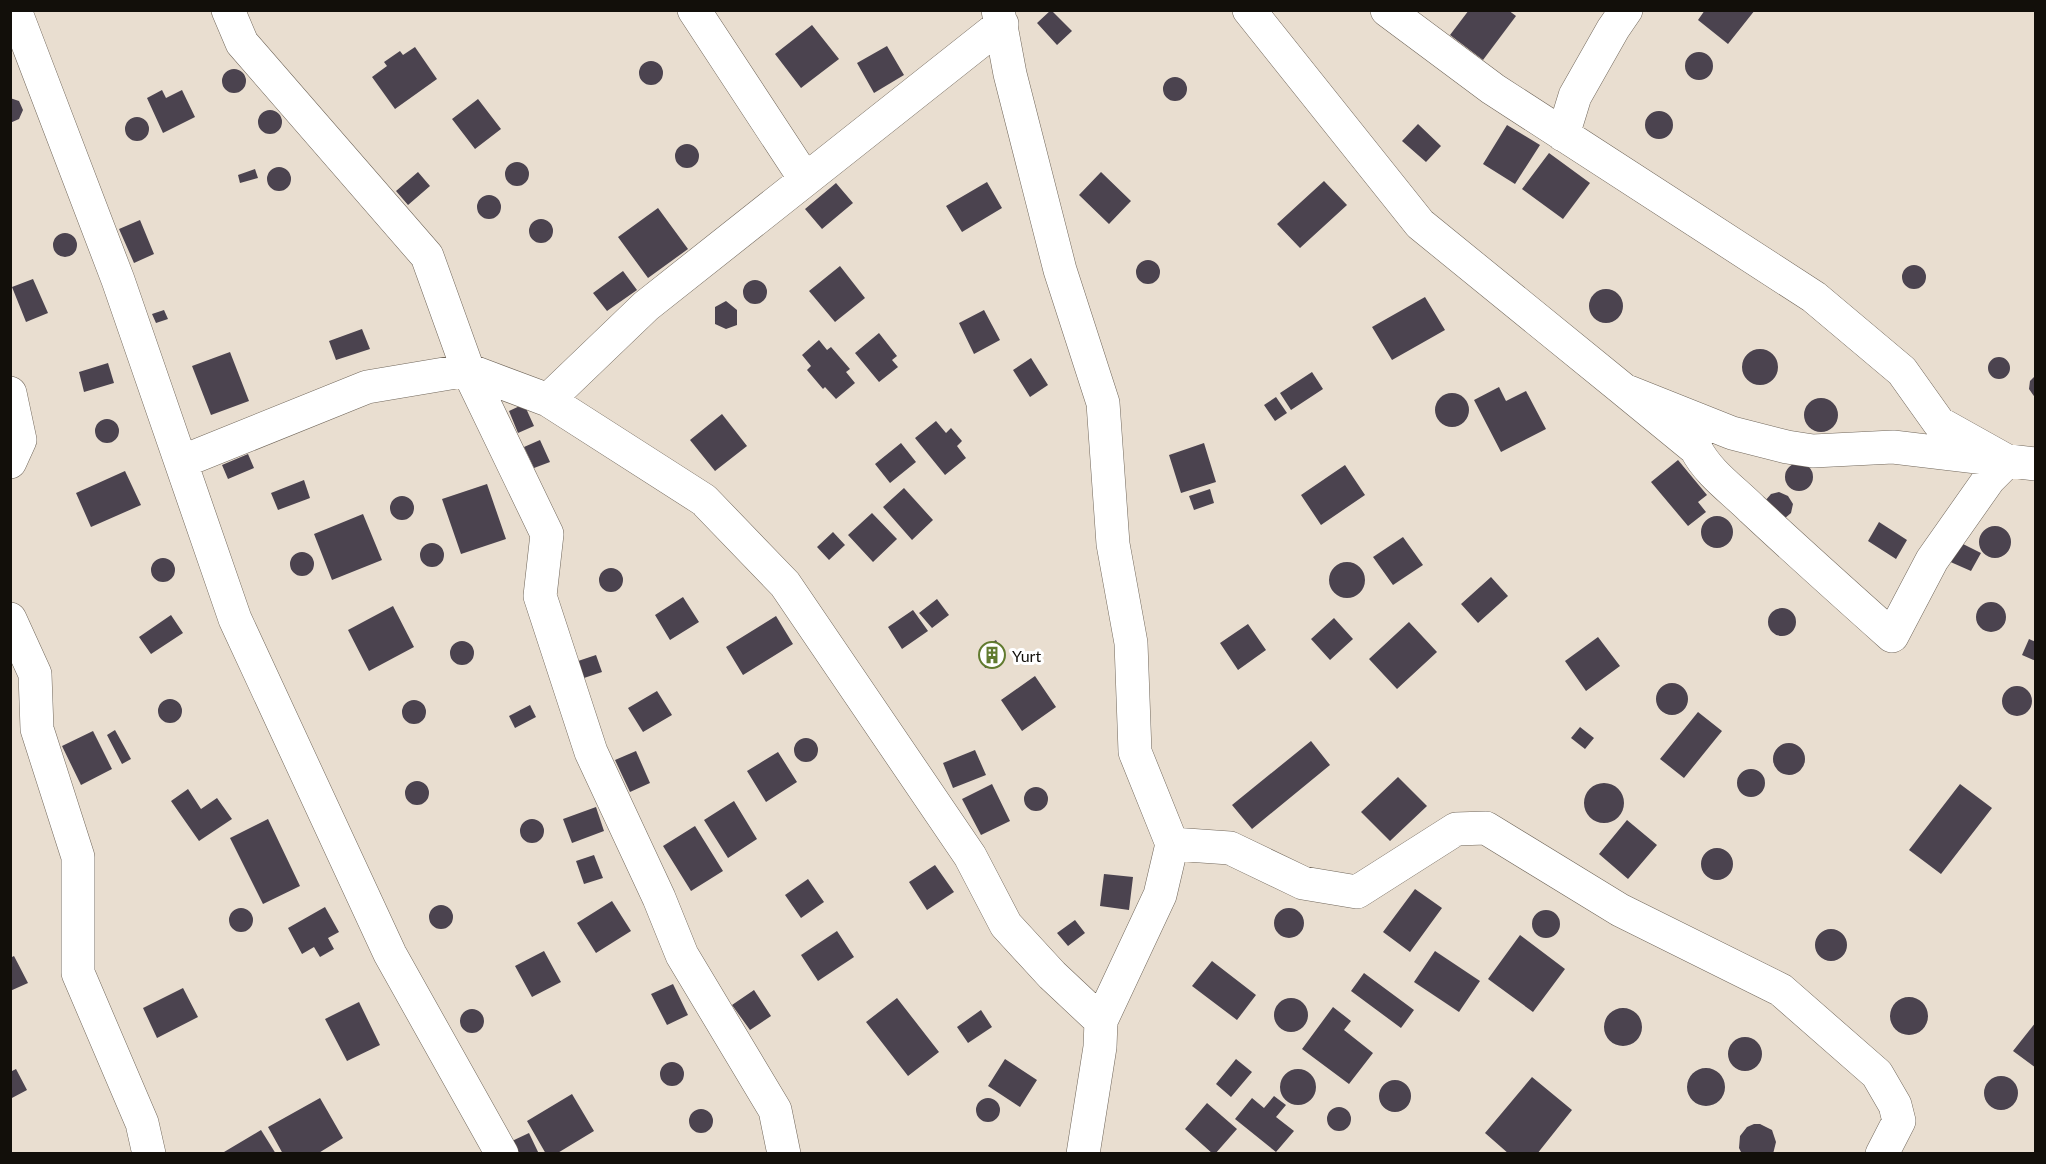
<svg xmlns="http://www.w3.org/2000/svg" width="2046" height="1164" font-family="Lato,sans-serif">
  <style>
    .building { fill: #4b434f }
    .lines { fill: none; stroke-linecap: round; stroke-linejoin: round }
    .minor-casing { stroke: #71675b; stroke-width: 34 }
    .minor { stroke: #fff; stroke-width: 33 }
    .labels { text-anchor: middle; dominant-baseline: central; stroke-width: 6; stroke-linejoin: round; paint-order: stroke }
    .poi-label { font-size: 16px; fill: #120f0a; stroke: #fff; text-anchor: start }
  </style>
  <rect width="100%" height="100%" fill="#e9ded0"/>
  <path class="building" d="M1051,10L1072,31L1057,45L1037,23Z
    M1469,10H1508L1516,16L1483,60L1450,35Z
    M1705,10H1755L1728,44L1698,20Z
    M812,25L839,59L801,88L775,54Z
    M887,46L904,75L874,93L857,63Z
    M415,47L437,79L395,109L372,77L387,66L384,62L400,51L403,55Z
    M1685 66a14 14 0 1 1 28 0a14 14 0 1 1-28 0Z
    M639 73a12 12 0 1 1 24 0a12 12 0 1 1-24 0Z
    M222 81a12 12 0 1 1 24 0a12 12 0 1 1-24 0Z
    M1163 89a12 12 0 1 1 24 0a12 12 0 1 1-24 0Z
    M162,90L166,98L182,90L195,117L163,133L147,98Z
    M10,98L19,101L23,110L19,119L10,123Z
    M478,99L501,129L475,149L452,119Z
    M258 122a12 12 0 1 1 24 0a12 12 0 1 1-24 0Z
    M1645 125a14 14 0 1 1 28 0a14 14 0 1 1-28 0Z
    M125 129a12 12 0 1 1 24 0a12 12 0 1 1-24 0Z
    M1418,124L1441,146L1426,162L1402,141Z
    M1507,125L1540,145L1515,184L1483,164Z
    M675 156a12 12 0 1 1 24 0a12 12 0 1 1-24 0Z
    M1549,153L1590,183L1563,219L1522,189Z
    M505 174a12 12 0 1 1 24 0a12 12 0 1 1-24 0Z
    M267 179a12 12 0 1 1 24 0a12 12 0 1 1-24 0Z
    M255,169L258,178L240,183L238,175Z
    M418,172L430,186L408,205L396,191Z
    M1101,172L1131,201L1109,224L1079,195Z
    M1324,181L1347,205L1300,248L1277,224Z
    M987,182L1002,208L962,232L946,206Z
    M836,183L853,203L822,229L805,209Z
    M477 207a12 12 0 1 1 24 0a12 12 0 1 1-24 0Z
    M658,208L688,249L648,278L618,237Z
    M529 231a12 12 0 1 1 24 0a12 12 0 1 1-24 0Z
    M140,220L154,254L134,263L119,229Z
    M53 245a12 12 0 1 1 24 0a12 12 0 1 1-24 0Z
    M1136 272a12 12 0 1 1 24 0a12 12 0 1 1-24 0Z
    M1902 277a12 12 0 1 1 24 0a12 12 0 1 1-24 0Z
    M840,266L865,298L835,322L809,291Z
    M623,271L637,290L607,311L593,293Z
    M33,279L48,313L26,322L12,287Z
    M743 292a12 12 0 1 1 24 0a12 12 0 1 1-24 0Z
    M1589 306a17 17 0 1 1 34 0a17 17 0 1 1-34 0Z
    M1425,297L1445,330L1392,360L1372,327Z
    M726,301L737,310V325L726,329L715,324V307Z
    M164,310L168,319L156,323L152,314Z
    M984,310L1000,340L974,354L959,323Z
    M362,329L370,349L336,360L329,341Z
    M879,333L897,356L892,360L898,367L879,382L855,353Z
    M819,340L827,350L831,347L850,369L846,372L855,383L836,399L825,387L823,389L807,370L811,366L802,355Z
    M1742 367a18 18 0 1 1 36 0a18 18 0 1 1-36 0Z
    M230,352L249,401L211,415L192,366Z
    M1988 368a11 11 0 1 1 22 0a11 11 0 1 1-22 0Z
    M1031,358L1048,385L1030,397L1013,370Z
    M108,363L114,383L84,392L79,372Z
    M1312,372L1323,389L1291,410L1280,393Z
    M2036,375V399L2029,389L2030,381Z
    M1499,387L1506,401L1526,391L1546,429L1501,452L1474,400Z
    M1435 410a17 17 0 1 1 34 0a17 17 0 1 1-34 0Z
    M1276,397L1287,413L1275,421L1264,405Z
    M1804 415a17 17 0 1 1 34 0a17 17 0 1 1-34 0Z
    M524,404L534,426L518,433L509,411Z
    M722,414L747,446L715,471L690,440Z
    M95 431a12 12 0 1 1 24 0a12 12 0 1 1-24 0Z
    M936,421L946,433L951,428L962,441L957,446L966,458L945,475L915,438Z
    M540,440L550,462L534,468L524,447Z
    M901,443L916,462L890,483L875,464Z
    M1204,443L1216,482L1181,493L1169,455Z
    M248,454L254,468L228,479L222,465Z
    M1678,460L1707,495L1698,502L1706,512L1688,526L1651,482Z
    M1785 477a14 14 0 1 1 28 0a14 14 0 1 1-28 0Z
    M1345,465L1365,495L1321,525L1301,495Z
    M125,471L141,505L91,527L76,493Z
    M304,480L310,498L278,510L271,493Z
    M487,484L506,539L461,554L442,499Z
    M904,488L933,520L912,540L883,507Z
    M1210,489L1214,503L1194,510L1189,496Z
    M1779,492L1788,496L1793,504L1791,513L1784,519L1765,501L1771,494Z
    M390 508a12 12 0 1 1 24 0a12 12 0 1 1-24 0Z
    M872,513L897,539L873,562L848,535Z
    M363,514L382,560L332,580L314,534Z
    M1701 532a16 16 0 1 1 32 0a16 16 0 1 1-32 0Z
    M1879,522L1907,540L1896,559L1868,541Z
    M1979 542a16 16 0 1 1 32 0a16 16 0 1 1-32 0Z
    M833,532L845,545L829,560L817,547Z
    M1403,537L1423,565L1393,585L1373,557Z
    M420 555a12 12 0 1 1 24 0a12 12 0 1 1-24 0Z
    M1961,543L1981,553L1971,571L1946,560Z
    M290 564a12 12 0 1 1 24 0a12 12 0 1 1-24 0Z
    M151 570a12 12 0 1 1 24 0a12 12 0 1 1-24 0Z
    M1329 580a18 18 0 1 1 36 0a18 18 0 1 1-36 0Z
    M599 580a12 12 0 1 1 24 0a12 12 0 1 1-24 0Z
    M1491,577L1508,596L1478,623L1461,604Z
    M683,597L699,622L670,640L655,615Z
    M937,599L949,615L932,628L919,613Z
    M1976 617a15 15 0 1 1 30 0a15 15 0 1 1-30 0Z
    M393,606L414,647L369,671L348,630Z
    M1768 622a14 14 0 1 1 28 0a14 14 0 1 1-28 0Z
    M913,610L928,631L902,649L888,627Z
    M171,615L183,633L151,654L139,637Z
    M776,616L793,644L743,675L726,647Z
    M1334,618L1353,639L1330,660L1311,639Z
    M1409,622L1437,652L1397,689L1369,659Z
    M1248,624L1266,650L1238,670L1220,643Z
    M1598,637L1620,666L1586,691L1565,661Z
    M2029,639L2036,642V661L2022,655Z
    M996,640L1005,657L1002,659L1003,661L985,668L979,650Z
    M450 653a12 12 0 1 1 24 0a12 12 0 1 1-24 0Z
    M596,655L602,672L584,678L578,661Z
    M1035,676L1056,707L1022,731L1001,700Z
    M1656 699a16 16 0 1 1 32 0a16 16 0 1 1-32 0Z
    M2002 701a15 15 0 1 1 30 0a15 15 0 1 1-30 0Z
    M657,691L672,715L643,732L628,708Z
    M158 711a12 12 0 1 1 24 0a12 12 0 1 1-24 0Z
    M402 712a12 12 0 1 1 24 0a12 12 0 1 1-24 0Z
    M530,705L536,717L515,728L509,716Z
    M1698,712L1722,731L1684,778L1660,759Z
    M1580,727L1594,738L1585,749L1571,738Z
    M115,730L131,759L122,764L107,735Z
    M93,731L112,769L81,785L62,746Z
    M794 750a12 12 0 1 1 24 0a12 12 0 1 1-24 0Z
    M1311,741L1330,765L1252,829L1232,805Z
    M1773 759a16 16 0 1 1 32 0a16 16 0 1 1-32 0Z
    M975,750L986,775L953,788L943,763Z
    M636,751L650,783L630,792L615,760Z
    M778,752L797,782L766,802L747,771Z
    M1737 783a14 14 0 1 1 28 0a14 14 0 1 1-28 0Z
    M1398,777L1427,806L1390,841L1361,812Z
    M405 793a12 12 0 1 1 24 0a12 12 0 1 1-24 0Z
    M1584 803a20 20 0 1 1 40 0a20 20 0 1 1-40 0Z
    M992,784L1010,821L981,835L962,799Z
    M1960,784L1992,808L1941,874L1909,850Z
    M1024 799a12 12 0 1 1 24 0a12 12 0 1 1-24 0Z
    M188,789L201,809L217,798L232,819L199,841L171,801Z
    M734,801L757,839L728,858L704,820Z
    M596,807L604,831L572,843L563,819Z
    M520 831a12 12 0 1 1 24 0a12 12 0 1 1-24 0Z
    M268,819L300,886L263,904L230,838Z
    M1627,820L1657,845L1628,879L1599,854Z
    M695,826L723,871L691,891L663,846Z
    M1701 864a16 16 0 1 1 32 0a16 16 0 1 1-32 0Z
    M594,855L603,878L584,884L576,861Z
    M935,865L954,892L927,910L909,882Z
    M1104,874L1133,877L1129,910L1100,906Z
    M808,879L824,902L801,918L785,895Z
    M1415,889L1442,908L1410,952L1383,932Z
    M612,901L631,931L596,953L577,923Z
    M429 917a12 12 0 1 1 24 0a12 12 0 1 1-24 0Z
    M325,907L339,932L328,938L334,949L320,957L314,947L302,954L288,928Z
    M229 920a12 12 0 1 1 24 0a12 12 0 1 1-24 0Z
    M1274 923a15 15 0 1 1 30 0a15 15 0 1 1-30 0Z
    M1532 924a14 14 0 1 1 28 0a14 14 0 1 1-28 0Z
    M1075,920L1085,933L1068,946L1057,933Z
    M1815 945a16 16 0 1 1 32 0a16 16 0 1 1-32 0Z
    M837,931L854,957L818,981L801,955Z
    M1520,935L1565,969L1533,1012L1488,979Z
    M544,951L561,982L532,997L515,966Z
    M1435,951L1480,981L1459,1012L1414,982Z
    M14,956L28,983L10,991V958Z
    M1212,961L1256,995L1237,1020L1192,986Z
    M1364,973L1414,1010L1401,1028L1351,991Z
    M673,984L688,1015L667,1025L651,994Z
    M183,988L198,1017L157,1038L143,1008Z
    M754,990L771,1016L750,1030L732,1005Z
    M1890 1016a19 19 0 1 1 38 0a19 19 0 1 1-38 0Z
    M897,998L939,1052L908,1076L866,1022Z
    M1274 1015a17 17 0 1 1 34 0a17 17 0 1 1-34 0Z
    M359,1002L380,1045L347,1061L325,1019Z
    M1333,1007L1351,1021L1344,1030L1373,1053L1349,1084L1302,1049Z
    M1604 1027a19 19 0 1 1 38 0a19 19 0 1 1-38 0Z
    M460 1021a12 12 0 1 1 24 0a12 12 0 1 1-24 0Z
    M981,1010L992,1027L968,1043L957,1027Z
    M2036,1022V1068L2013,1051Z
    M1728 1054a17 17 0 1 1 34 0a17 17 0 1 1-34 0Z
    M1005,1059L1037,1080L1020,1107L988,1086Z
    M1236,1059L1252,1072L1231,1097L1216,1084Z
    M660 1074a12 12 0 1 1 24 0a12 12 0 1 1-24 0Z
    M1687 1087a19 19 0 1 1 38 0a19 19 0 1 1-38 0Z
    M1280 1087a18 18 0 1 1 36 0a18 18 0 1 1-36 0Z
    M16,1069L27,1090L10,1099V1072Z
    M1984 1093a17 17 0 1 1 34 0a17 17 0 1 1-34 0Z
    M1532,1077L1572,1110L1537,1154H1509L1485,1133Z
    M1379 1096a16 16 0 1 1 32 0a16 16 0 1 1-32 0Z
    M572,1094L594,1131L556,1154H546L527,1121Z
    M1274,1096L1286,1105L1276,1117L1294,1131L1276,1152L1235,1119L1252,1098L1264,1108Z
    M976 1110a12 12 0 1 1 24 0a12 12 0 1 1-24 0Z
    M320,1098L343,1138L317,1154H283L268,1127Z
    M1207,1103L1237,1129L1215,1154H1213L1185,1129Z
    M1327 1119a12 12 0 1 1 24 0a12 12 0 1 1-24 0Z
    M689 1121a12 12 0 1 1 24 0a12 12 0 1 1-24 0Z
    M1754,1124H1760L1772,1130L1776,1142L1773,1154H1742L1739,1148L1740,1136L1747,1127Z
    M261,1130L276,1154H225L224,1152Z
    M529,1133L539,1154H519L512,1141Z"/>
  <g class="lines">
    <defs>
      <path id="minor" d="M15,10L118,280L235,619L390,954L502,1154
        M228,10L242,43L427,256L468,370L547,534L540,596L591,752L659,898L682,955L775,1110L784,1154
        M694,10L805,179
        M998,10L1010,74L1060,270L1103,403L1113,544L1131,643L1135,752L1172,844L1160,895L1101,1021L1100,1047L1083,1154
        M1249,10L1420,224L1624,390L1732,433L1787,447L1813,451L1893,447L2036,464
        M1387,10L1493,89L1814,297L1902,371L1939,423L2007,461L1989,479L1932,560L1892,636C1845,594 1798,552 1752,509C1733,490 1708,473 1696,449L1624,390
        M1563,135L1575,96L1613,29L1626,10
        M10,393L20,440L10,462
        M548,400L646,306L1002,24
        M181,462L367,387L468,370L548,400L704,500L785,584L970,856L1006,925L1052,975L1101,1021
        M10,619L35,674L37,729L78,857V973L142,1123L149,1154
        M1172,844L1230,848L1303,883L1357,892L1456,829L1486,828L1620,910L1781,990L1877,1074L1895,1105L1899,1121L1882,1154"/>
    </defs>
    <use href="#minor" class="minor-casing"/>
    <use href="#minor" class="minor"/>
  </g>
  <defs>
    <symbol id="building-ring" viewBox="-11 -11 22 22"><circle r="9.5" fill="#fff" stroke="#617b2f" stroke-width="1.5"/><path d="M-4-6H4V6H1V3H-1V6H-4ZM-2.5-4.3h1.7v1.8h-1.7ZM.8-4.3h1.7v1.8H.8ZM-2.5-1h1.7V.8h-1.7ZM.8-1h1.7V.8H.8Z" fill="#617b2f"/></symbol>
  </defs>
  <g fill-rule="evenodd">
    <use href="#building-ring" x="977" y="640" width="30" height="30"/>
  </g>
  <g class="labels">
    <g class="poi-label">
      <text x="1012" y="655">Yurt</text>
    </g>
  </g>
  <rect width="2046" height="1164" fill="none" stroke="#120f0a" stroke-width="24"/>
</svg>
